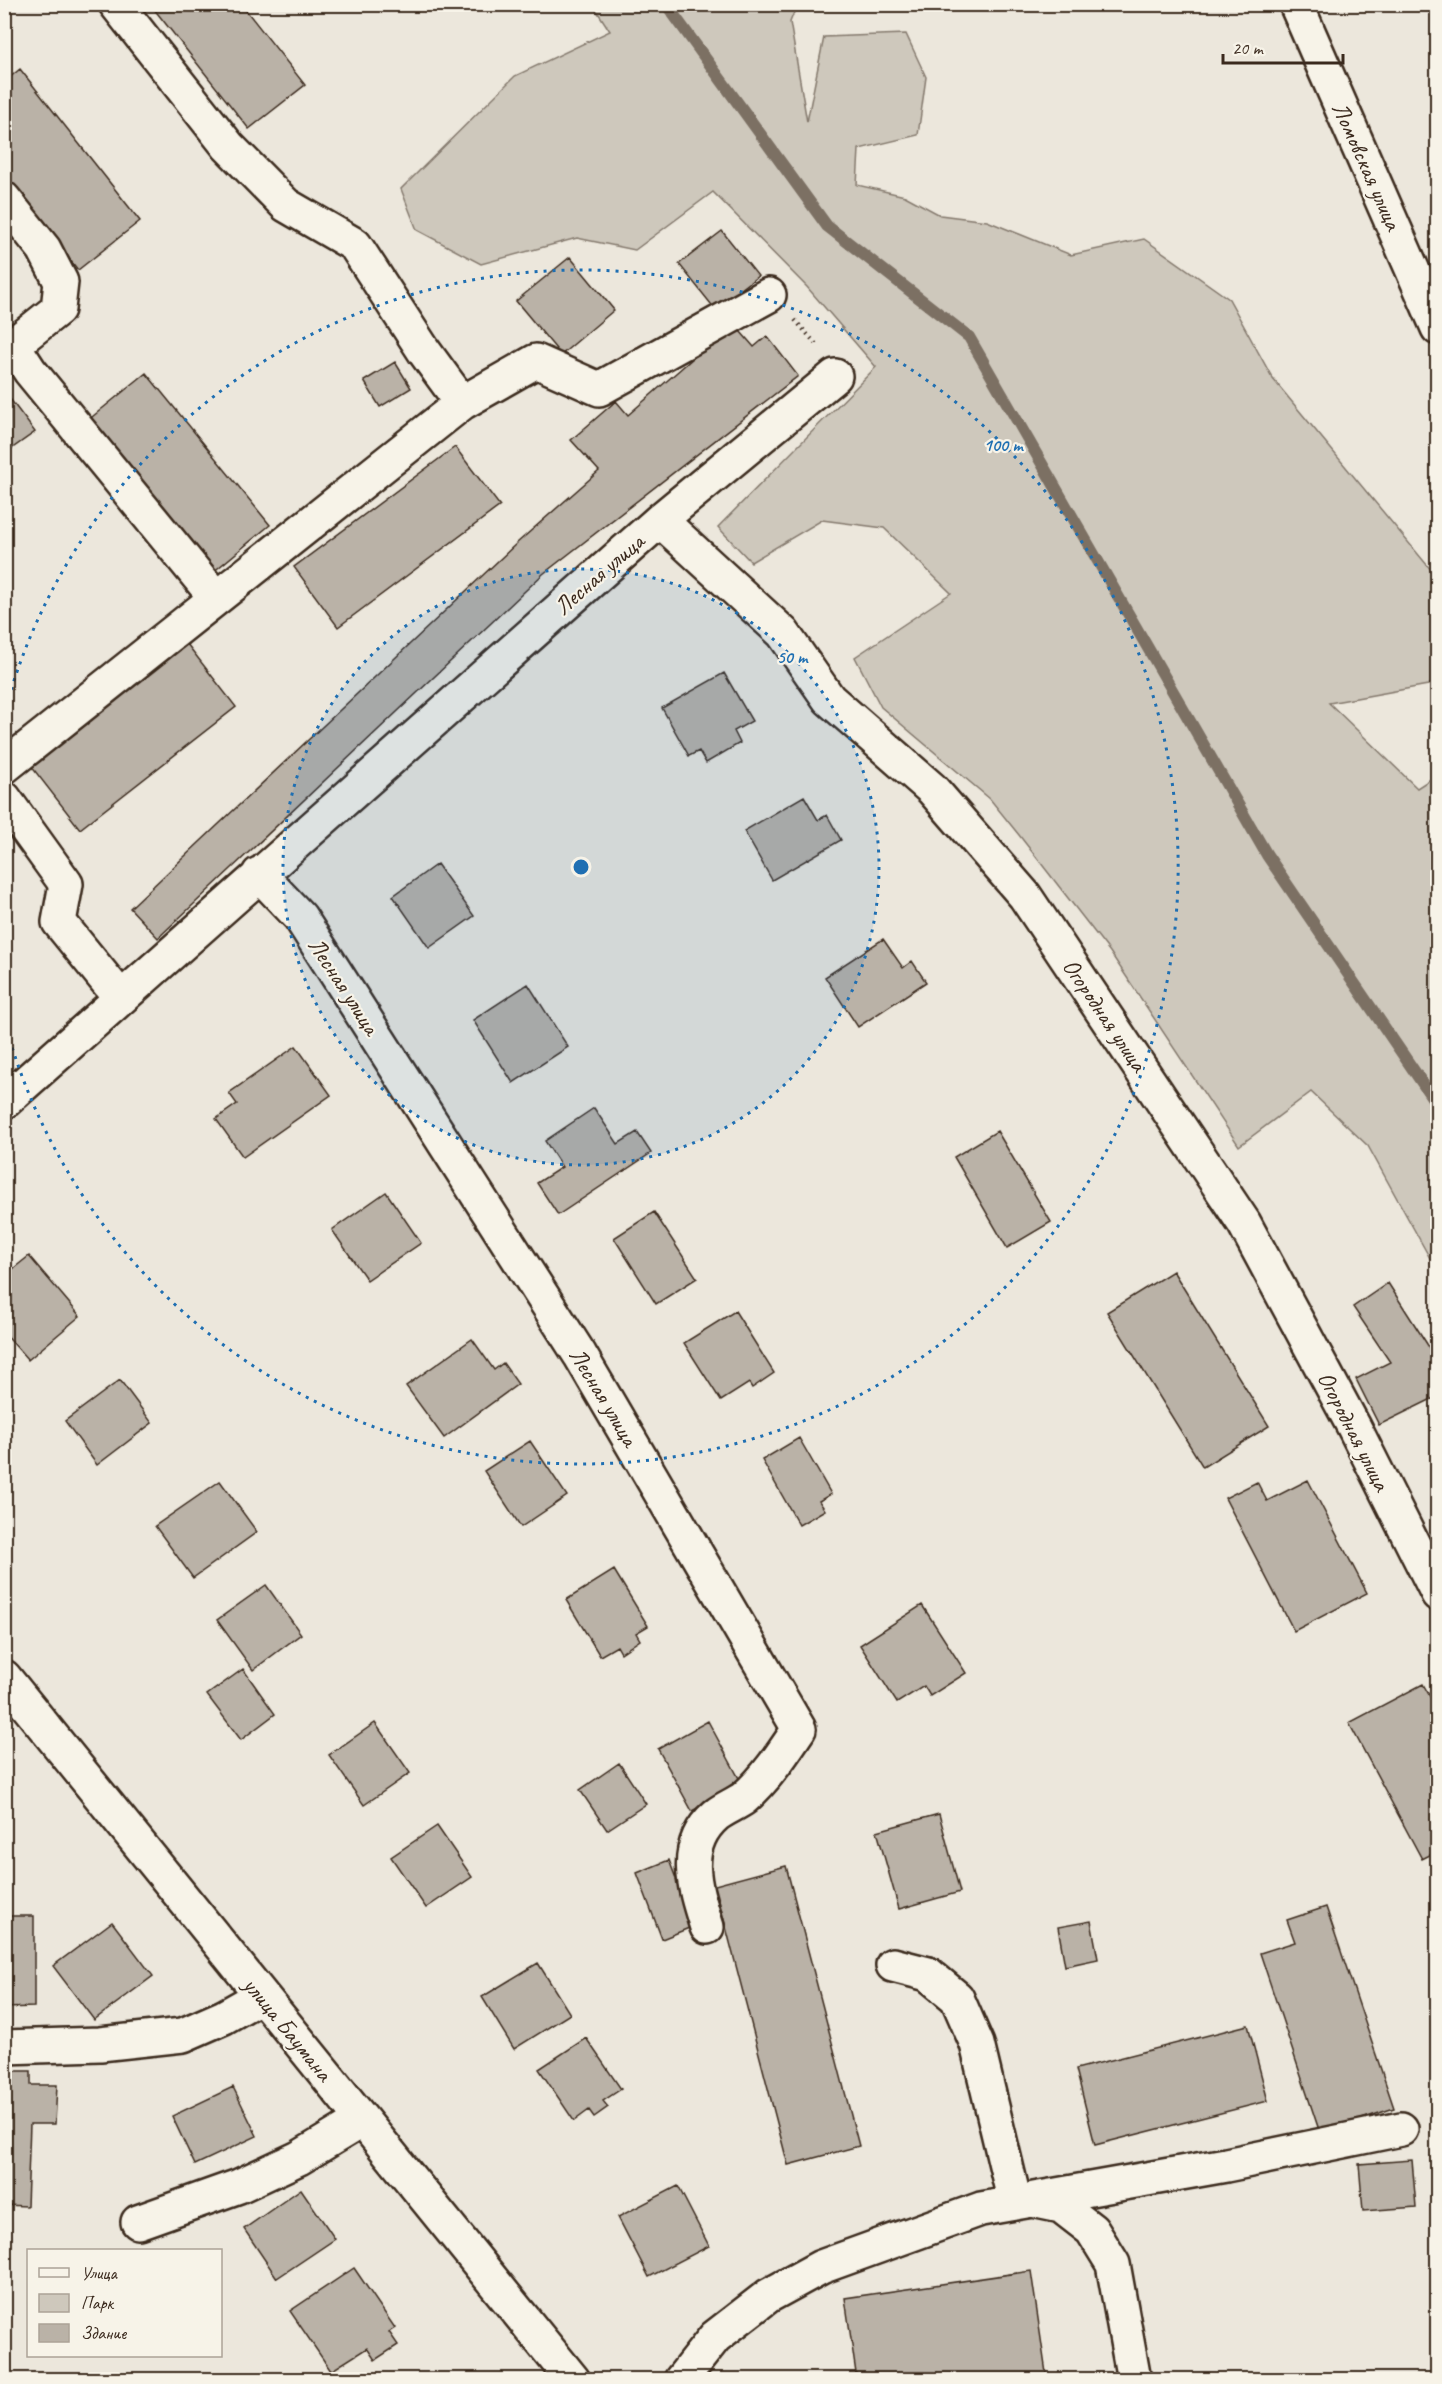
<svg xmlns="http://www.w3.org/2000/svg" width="1442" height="2384" font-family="Caveat,sans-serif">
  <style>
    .green { fill: #cec8bc; stroke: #84796d; stroke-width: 1.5 }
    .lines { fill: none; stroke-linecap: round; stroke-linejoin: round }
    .stream { stroke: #7c7064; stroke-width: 12 }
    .building { fill: #bab2a7; stroke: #3b2a1e; stroke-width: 1.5 }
    .minor-casing { stroke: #3b2a1e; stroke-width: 38 }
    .major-casing { stroke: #3b2a1e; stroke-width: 38 }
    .path { stroke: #3b2a1e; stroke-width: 4; stroke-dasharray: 1.5 4.5; stroke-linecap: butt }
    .minor { stroke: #f7f3e8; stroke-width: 33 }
    .major { stroke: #f7f3e8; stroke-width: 33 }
    .ring { fill: none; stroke: #1f6fb2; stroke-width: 3; stroke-dasharray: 3 6 }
    .labels { text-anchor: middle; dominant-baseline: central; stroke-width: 4.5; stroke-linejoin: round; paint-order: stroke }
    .street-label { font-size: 24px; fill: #3b2a1e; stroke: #f7f3e8 }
    .centre { fill: #1f6fb2; stroke: #f7f3e8; stroke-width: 3 }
    .ring-label { font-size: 18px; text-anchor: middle; font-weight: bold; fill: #1f6fb2; stroke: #f7f3e8; stroke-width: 4.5; stroke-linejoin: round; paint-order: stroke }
  </style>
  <rect width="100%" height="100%" fill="#ece7dc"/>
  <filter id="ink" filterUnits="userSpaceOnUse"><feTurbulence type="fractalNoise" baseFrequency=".0167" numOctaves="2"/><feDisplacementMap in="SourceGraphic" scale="12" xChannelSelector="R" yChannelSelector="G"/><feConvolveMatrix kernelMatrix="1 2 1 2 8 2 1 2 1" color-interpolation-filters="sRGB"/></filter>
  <g filter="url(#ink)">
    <path class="green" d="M593,5H797L790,22L807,122L824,37L906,34L926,77L918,135L859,149L857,185L905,196L940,215L987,221L1071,255L1144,239L1229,299L1273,379L1437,577V681L1428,685L1329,703L1417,788L1437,775V1271L1368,1146L1311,1092L1239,1146L1110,952L1019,835L990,799L881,707L855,657L951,593L884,528L822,520L751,562L718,527L876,367L807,287L713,192L635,250L577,238L481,264L417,230L401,189L515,76L610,31Z"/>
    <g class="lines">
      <path class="stream" d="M666,4L827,226L969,337L1267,855L1438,1106"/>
    </g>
    <path class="building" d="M150,4H241L305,85L249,129Z
      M20,69L140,221L78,270L4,176V82Z
      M722,231L758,276L715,309L679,264Z
      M570,257L614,310L561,355L516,301Z
      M733,323L754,347L767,336L798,376L543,574L158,938L130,908L517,543L599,471L571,440L616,401L628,415Z
      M395,362L411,388L380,407L364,381Z
      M146,373L270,525L212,573L87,421Z
      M4,391L35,432L4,454Z
      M455,447L500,506L338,627L294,567Z
      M187,644L236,707L80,829L31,766Z
      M724,673L752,721L734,731L740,743L706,763L699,751L689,756L662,708Z
      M804,796L818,820L827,815L841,840L772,880L744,831Z
      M437,864L474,916L429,948L393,896Z
      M883,939L903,968L912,961L926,982L858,1027L825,977Z
      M528,984L568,1047L513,1083L473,1020Z
      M296,1046L331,1095L243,1157L216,1119L237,1104L229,1093Z
      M594,1108L618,1144L637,1132L651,1153L558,1215L537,1183L562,1167L545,1141Z
      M997,1131L1051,1222L1007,1248L954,1157Z
      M386,1192L421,1243L367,1280L332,1230Z
      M654,1212L697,1278L656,1304L614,1238Z
      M29,1256L80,1316L28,1360L4,1333V1276Z
      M1173,1271L1269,1426L1203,1467L1107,1312Z
      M1388,1283L1427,1344L1438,1364V1396L1379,1425L1356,1379L1390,1362L1353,1307Z
      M735,1311L774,1373L752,1388L749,1383L721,1401L684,1343Z
      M472,1339L494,1370L503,1363L518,1384L444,1438L406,1386Z
      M120,1380L152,1423L97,1465L65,1421Z
      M799,1438L831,1494L819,1501L825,1510L799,1525L762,1460Z
      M530,1441L567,1496L521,1527L484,1471Z
      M1308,1480L1367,1593L1294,1631L1225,1498L1257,1482L1267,1501Z
      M220,1481L257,1532L193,1578L155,1526Z
      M614,1570L648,1626L636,1633L640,1640L621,1653L617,1646L600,1656L566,1600Z
      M266,1585L301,1634L253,1670L217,1620Z
      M922,1605L966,1673L930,1696L924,1686L897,1703L860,1645Z
      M243,1669L275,1714L241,1740L207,1695Z
      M1423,1684L1438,1711V1851L1422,1859L1349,1723Z
      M708,1721L742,1784L692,1811L658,1749Z
      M375,1723L410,1773L364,1805L329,1755Z
      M619,1763L646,1804L607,1830L580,1790Z
      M939,1814L960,1892L899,1909L877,1831Z
      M437,1826L472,1877L426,1908L391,1857Z
      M669,1860L694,1926L662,1939L637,1873Z
      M786,1866L859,2146L788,2165L715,1885Z
      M1326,1907L1394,2108L1320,2133L1260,1953L1295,1942L1287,1920Z
      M4,1916H34V2007L4,2008Z
      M1091,1921L1098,1959L1065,1966L1058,1927Z
      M112,1922L153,1976L94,2020L53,1966Z
      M538,1963L570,2014L514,2049L482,1997Z
      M1248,2025L1268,2101L1095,2145L1076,2069Z
      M586,2038L621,2089L603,2101L608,2107L594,2117L589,2110L574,2121L539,2069Z
      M4,2071H31V2085H57L55,2124H30L27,2206L4,2205Z
      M233,2087L257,2136L195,2165L172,2116Z
      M1412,2160L1416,2207L1363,2211L1359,2164Z
      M678,2186L709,2246L649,2277L618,2217Z
      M301,2189L335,2239L277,2278L244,2229Z
      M354,2268L395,2328L389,2332L398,2345L375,2360L367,2348L331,2371L290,2311Z
      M1031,2271L1047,2380H857L845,2298Z"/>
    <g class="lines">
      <defs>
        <path id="minor" d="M4,199L44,249L61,282L58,309L13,345L4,343
          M13,345L30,371L216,598
          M462,403L536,361L599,389L769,295
          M660,520L783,633L829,699L932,789L1025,896L1244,1223L1354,1427L1438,1594
          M4,767L462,403L424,351L355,245L286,205L228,146L116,4
          M4,798L66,884L59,922L120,997
          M259,874L300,917L580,1355L799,1729C783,1753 766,1779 744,1798C736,1804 725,1808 716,1815C680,1846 695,1889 707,1927
          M4,1102L660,520L835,376
          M4,1677L573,2380
          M893,1965L928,1974L957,1998L977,2044L1015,2203
          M4,2047L100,2044L183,2035L224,2017L261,1996
          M1034,2199L1226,2165L1401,2129
          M138,2222L239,2186L299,2158L362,2120
          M681,2380L715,2337L768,2296L821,2267L981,2209L1032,2200L1061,2206L1092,2230L1113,2264L1134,2380"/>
        <path id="major" d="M1296,4L1438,328"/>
      </defs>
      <use href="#minor" class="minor-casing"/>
      <use href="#major" class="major-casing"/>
      <path class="path" d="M795,320L816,344"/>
      <use href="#minor" class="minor"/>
      <use href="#major" class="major"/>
    </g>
  </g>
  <circle cx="581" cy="867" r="298" fill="#1f6fb2" fill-opacity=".12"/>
  <g class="ring">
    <circle cx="581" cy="867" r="298"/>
    <path d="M6 707A597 597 0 1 1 6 1027"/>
  </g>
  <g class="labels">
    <g class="street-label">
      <text transform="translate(1367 166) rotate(66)">Ломовская улица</text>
      <text transform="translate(599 574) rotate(-41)">Лесная улица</text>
      <text transform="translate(344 986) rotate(57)">Лесная улица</text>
      <text transform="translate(1105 1015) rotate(56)">Огородная улица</text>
      <text transform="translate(604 1397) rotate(59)">Лесная улица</text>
      <text transform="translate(1354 1431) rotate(63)">Огородная улица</text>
      <text transform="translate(288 2029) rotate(51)">улица Баумана</text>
    </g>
  </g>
  <circle cx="581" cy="867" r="9" class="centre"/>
  <g class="ring-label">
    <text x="1003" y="451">100 m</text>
    <text x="792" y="663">50 m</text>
  </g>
  <rect width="1442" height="2384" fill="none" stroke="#f7f3e8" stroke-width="24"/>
  <rect x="12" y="12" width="1418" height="2360" fill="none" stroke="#3b2a1e" stroke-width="2" filter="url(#ink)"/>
  <rect x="27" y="2249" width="195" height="108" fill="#f7f3e8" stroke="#aca397" stroke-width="1.5"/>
  <rect x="39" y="2268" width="30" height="9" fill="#f7f3e8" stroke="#aca397" stroke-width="1.5"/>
  <text x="81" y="2279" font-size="18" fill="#3b2a1e">Улица</text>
  <rect x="39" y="2294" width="30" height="18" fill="#cec8bc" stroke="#aca397" stroke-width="1.5"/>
  <text x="81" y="2309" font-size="18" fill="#3b2a1e">Парк</text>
  <rect x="39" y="2324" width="30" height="18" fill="#bab2a7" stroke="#aca397" stroke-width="1.5"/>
  <text x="81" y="2339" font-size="18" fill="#3b2a1e">Здание</text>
  <path d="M1223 54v9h120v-9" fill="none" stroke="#3b2a1e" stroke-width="3"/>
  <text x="1232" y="54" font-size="18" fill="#3b2a1e" stroke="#f7f3e8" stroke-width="4.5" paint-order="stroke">20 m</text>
</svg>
